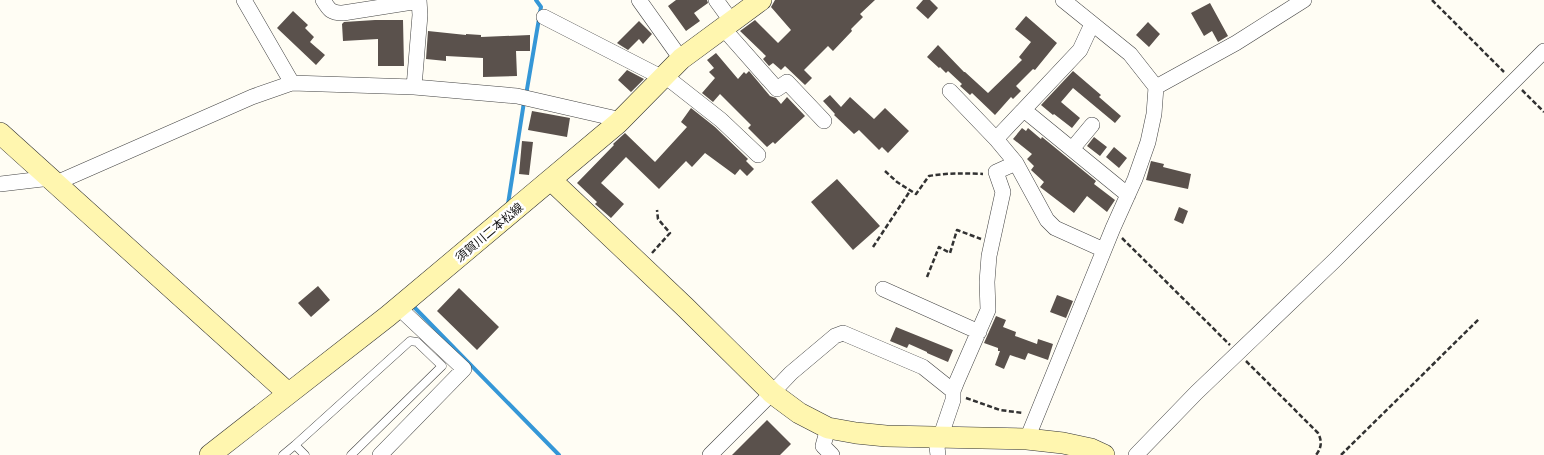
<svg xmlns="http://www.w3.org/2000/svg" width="1544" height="455" font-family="'IBM Plex Serif','Noto Sans JP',serif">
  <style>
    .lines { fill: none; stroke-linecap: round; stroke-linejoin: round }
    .stream { stroke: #3597d7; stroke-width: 4 }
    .building { fill: #5a514c }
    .lane-casing { stroke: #434343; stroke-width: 9 }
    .street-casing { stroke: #434343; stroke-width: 16 }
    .secondary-casing { stroke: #323232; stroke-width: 22 }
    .path { stroke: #323232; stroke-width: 2.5; stroke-dasharray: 5 2.5; stroke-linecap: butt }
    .lane { stroke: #fff; stroke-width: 8 }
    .street { stroke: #fff; stroke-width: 15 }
    .secondary { stroke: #fff6af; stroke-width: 21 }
    .labels { text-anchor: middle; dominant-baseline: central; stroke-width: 5; stroke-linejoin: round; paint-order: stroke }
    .street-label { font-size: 12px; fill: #101010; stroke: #fff }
  </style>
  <rect width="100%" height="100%" fill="#fffdf4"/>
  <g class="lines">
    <path class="stream" d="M526,95L541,7L536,0
      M508,204L524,102
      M416,304L414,307L559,455"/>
  </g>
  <path class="building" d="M676,0H707L708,3L694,13L700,21L686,31L668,6Z
    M775,0H875L860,14L863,17L851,29L852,31L833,51L828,46L804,70L812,78L805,85L785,66L781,70L773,63L769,66L763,59L766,56L740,31L755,20L778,43L791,30L771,7Z
    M923,0H930L938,8L928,19L916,8Z
    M1210,3L1228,36L1218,42L1212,31L1204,36L1191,13Z
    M293,11L308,25L305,28L314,37L310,42L325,55L316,65L277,28Z
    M1026,16L1057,43L1035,70L1033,69L1016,86L1021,91L1013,99L1011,97L995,115L972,93L970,95L960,86L962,84L948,71L946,73L940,67L939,68L927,57L938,45L964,72H965L988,93L1022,60L1019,57L1031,42L1015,29Z
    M375,20H403L404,66H378V39L343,41L342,24L344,22Z
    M639,21L652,34L643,44L639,39L628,50L620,45L617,43Z
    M1148,22L1160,34L1149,47L1136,35Z
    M428,31L466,35V34L481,35V37L530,35V51H516L517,76L483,77V58L446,56V61L426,59Z
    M716,53L738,79L744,72L746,74L749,71L770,96L776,98L781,104L787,97L805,116L775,144L773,142L767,147L748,128L751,125L720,94L713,102L702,93L715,78L709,72L714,68L707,60Z
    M627,70L644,79L631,92L618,80Z
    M1073,71L1101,95L1099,97L1121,116L1115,123L1073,88L1061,102L1080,118L1072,128L1054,114L1053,115L1041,105Z
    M830,95L841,107L850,97L874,119L885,108L909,131L888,153L882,147L879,150L859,130L854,134L834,115L835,114L823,101Z
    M691,108L715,127L748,159L746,161L754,169L747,176L740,169L735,175L705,153L692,167L686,161L659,189L626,157L601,183L624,204L611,218L595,204L597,202L577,183L614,145L613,144L625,133L655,162L687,127L681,122Z
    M532,111L570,118L567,137L528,130Z
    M1022,128L1026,131L1028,128L1041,139L1042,137L1096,181L1094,184L1115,200L1107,212L1087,196L1074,213L1040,187L1044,182L1031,170L1034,166L1027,159L1032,154L1013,139Z
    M1094,137L1107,147L1100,156L1087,146Z
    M522,141L533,142L529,175L519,174Z
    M1114,147L1127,158L1119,168L1106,157Z
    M1151,161L1164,164L1163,167L1191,174L1188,189L1146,180Z
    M837,179L880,226L853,250L811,202Z
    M1179,207L1188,211L1183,224L1174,220Z
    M318,286L330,300L311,317L298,303Z
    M459,288L499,327L477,350L437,311Z
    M1057,295L1073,301L1066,318L1050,312Z
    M996,316L1006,320L1003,327L1016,332L1015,336L1037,344L1038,339L1053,344L1048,360L1028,353L1025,360L1010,355L1004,369L995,365L1000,351H998V348L984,343Z
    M896,327L953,350L948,362L927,353V352L909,344L907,348L890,341Z
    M767,420L791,444L780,455H732Z"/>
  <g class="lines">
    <defs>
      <path id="lane" d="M295,445L410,341L417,342L442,366L351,455
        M283,455L295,445L305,455"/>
      <path id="street" d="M244,0L292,83
        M323,0C329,10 331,13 343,13L419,1
        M639,0L681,59
        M716,0L732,22
        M544,17L663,78
        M723,28L777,89L787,82L824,121
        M665,76L721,120L758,155
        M414,87L420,15L419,0
        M1156,87L1236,43L1304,0
        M950,91L996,139L1016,163L1047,220L1055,228L1104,250
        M1024,110L1128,195
        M996,139L1080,50L1092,24
        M1072,149L1092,125
        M56,183L252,97L292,83L414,87L517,96L613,118L618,123
        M0,184L51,178
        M883,289L979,332
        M828,428L823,446L832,455
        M1027,439L1113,228L1135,179L1148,142L1154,114L1156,87L1130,54L1063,0
        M380,455L464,369L398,307
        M710,455L772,393L791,373L835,336L843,333L923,367L953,391
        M938,455L937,447L953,400V391L957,381L988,310L987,282L989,256L1003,192L996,172L1016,163
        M1136,455L1196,393L1335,260L1544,51"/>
      <path id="secondary" d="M0,133L288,393
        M551,180L685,307L772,393L799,413L828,428L856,433L886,436L1027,439L1063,443L1091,449L1104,455
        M210,455L388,316L618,123L681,59L761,0"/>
    </defs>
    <use href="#lane" class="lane-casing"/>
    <use href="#street" class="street-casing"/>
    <use href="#secondary" class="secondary-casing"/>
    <path class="path" d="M1432,0L1504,72
      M1522,90L1544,112
      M885,171L897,182L916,194L929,176C947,173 964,173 983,174
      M1122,238L1230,345
      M873,247L910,191
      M652,253L670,233L658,219L657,210
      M927,277L939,247L950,253L957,230L981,239
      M1246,361L1318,433C1322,441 1322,447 1316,455
      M966,398L1000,410L1023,413
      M1341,455L1479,319"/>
    <use href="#lane" class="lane"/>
    <use href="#street" class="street"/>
    <use href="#secondary" class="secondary"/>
  </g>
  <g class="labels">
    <g class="street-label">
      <text transform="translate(489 232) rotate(-40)">須賀川二本松線</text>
    </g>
  </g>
</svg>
